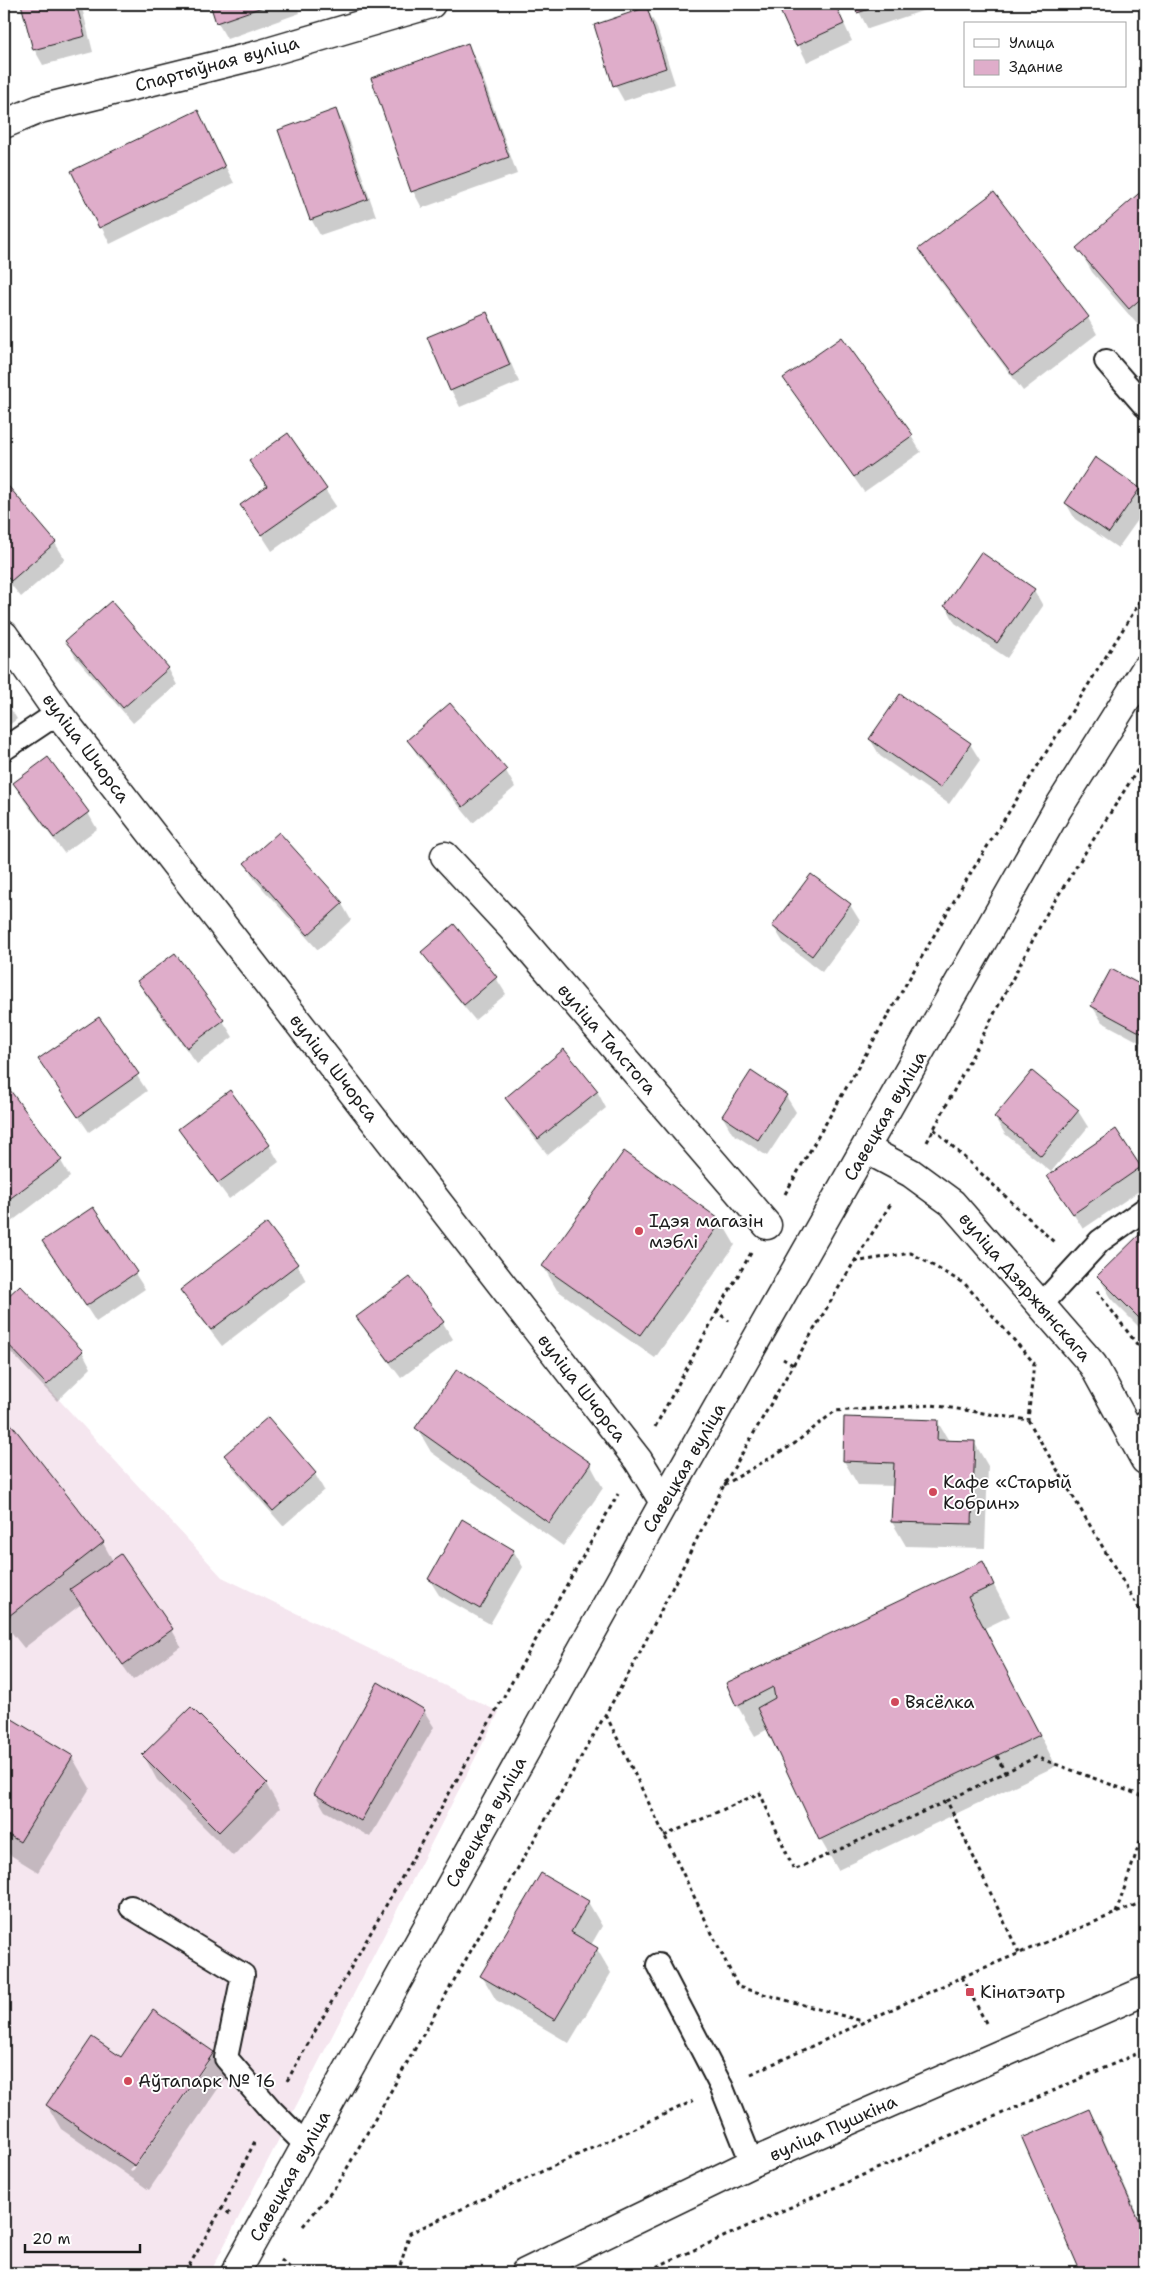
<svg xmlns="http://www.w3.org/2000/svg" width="1149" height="2277" font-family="'Shantell Sans',sans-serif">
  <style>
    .built { fill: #f5e6ef }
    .shadow { fill: #0003; fill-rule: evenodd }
    .building { fill: #dfadca; stroke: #1c1c1c }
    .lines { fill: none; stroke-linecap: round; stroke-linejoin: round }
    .service-casing { stroke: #1c1c1c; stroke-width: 26 }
    .minor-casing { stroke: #1c1c1c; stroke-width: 31 }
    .secondary-casing { stroke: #1c1c1c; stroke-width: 31 }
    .primary-casing { stroke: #1c1c1c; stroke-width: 31 }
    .path { stroke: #1c1c1c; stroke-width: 3; stroke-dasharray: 4 4; stroke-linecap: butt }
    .service { stroke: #fff; stroke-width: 22 }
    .minor { stroke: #fff; stroke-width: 28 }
    .secondary { stroke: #fff; stroke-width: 28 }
    .primary { stroke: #fff; stroke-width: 28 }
    .poi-dot { fill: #d1495b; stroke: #fff; stroke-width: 2 }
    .labels { text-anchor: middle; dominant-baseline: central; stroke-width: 4; stroke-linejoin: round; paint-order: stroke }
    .street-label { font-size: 18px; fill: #1c1c1c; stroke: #fff }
    .poi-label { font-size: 18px; fill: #1c1c1c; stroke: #fff; text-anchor: start }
  </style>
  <rect width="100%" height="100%" fill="#fff"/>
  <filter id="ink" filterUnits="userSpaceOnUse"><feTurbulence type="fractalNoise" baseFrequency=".02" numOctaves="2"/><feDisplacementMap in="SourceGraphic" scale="10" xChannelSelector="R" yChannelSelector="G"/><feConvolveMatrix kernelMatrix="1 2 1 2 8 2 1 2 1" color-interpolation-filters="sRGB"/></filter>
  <g filter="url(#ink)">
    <path class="built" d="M4,1340L222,1577L499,1712L210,2273H4Z"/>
    <path class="shadow" d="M22,4H81L93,52L43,65L34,49Z
      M211,4H297L300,13L227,39L218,23Z
      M363,4H382L366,9Z
      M778,4H835L852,41L807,62Z
      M855,4H943L868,29Z
      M646,9L656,25L675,84L624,101L615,85Z
      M468,45L477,61L517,174L422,208L413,191L373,79Z
      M197,111L234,183L110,244L73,171Z
      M336,111L345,127L376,216L320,235L311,219Z
      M1145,190V331L1144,332L1092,272L1078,248Z
      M993,194L1088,318L1097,334L1023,391L929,266L920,250Z
      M487,313L496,329L519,382L460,407L451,390Z
      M785,379L911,436L921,452L864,492Z
      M288,435L336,506L272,551L242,505L267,488L250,461Z
      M4,483L55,543L65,559L21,597L4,576Z
      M1139,489L1145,500V510L1118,548L1075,519L1066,503Z
      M1034,590L1043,606L1007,658L955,623L946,606Z
      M67,641L168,668L177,685L133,723L76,658Z
      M901,696L970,744L980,760L949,804L880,756L870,739Z
      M4,698L17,719L4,729Z
      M408,740L506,771L515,787L473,823L418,756Z
      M15,783L88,813L97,829L64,853L24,800Z
      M279,834L342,904L351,920L318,950L255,880L245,863Z
      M850,905L860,921L822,972L783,942L773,926Z
      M454,926L496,978L506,994L475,1020L432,968L423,952Z
      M174,955L223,1021L233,1037L197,1064L148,998L138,982Z
      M1112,970L1145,988V1045L1102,1022L1092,1006Z
      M99,1018L147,1091L89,1132L39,1059Z
      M752,1073L786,1096L796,1112L767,1156L732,1133L723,1117Z
      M1032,1073L1078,1111L1088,1127L1051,1172L1005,1134L995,1118Z
      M4,1084L61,1161L70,1177L7,1225L4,1221Z
      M597,1091L606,1108L548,1155L516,1115L506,1098Z
      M179,1129L269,1145L279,1162L229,1199L189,1145Z
      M1115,1131L1145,1176V1187L1083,1229L1049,1176Z
      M93,1208L145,1289L96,1322L44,1241Z
      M721,1221L735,1245L655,1358L557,1290L543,1266Z
      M1145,1230V1333L1113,1301L1099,1277Z
      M297,1264L306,1281L222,1346L192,1307L182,1291Z
      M20,1287L82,1351L91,1368L57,1401L4,1345V1302Z
      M358,1317L443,1323L453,1339L401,1378L367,1333Z
      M4,1417L103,1543L113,1561L172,1630L181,1646L133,1680L80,1605L24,1648L4,1623Z
      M846,1418L937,1421L949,1441L974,1442L988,1466L985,1548L906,1546L892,1522L894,1486L858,1485L844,1461Z
      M417,1428L590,1464L603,1488L563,1546L431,1452Z
      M226,1455L315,1474L324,1490L283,1526L235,1471Z
      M513,1550L523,1567L490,1624L439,1595L429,1579Z
      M982,1563L1010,1616L985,1628L1056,1766L838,1870L820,1839L768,1729L755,1736L737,1705Z
      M191,1708L266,1784L280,1808L233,1856L157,1780L144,1756Z
      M424,1711L434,1727L370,1837L325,1811L315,1794Z
      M4,1716L72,1757L90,1788L38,1872L4,1851Z
      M588,1902L602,1926L591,1945L597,1949L611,1973L569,2043L496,2000L482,1976Z
      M213,2053L226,2077L149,2190L61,2129L47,2105ZM206,2061H209L132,2172L130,2171Z
      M1089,2110L1098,2126L1145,2232V2273H1083L1023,2139Z"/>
    <path class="building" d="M21,4H76L85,36L33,50Z
      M210,4H271L216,23Z
      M777,4H835L844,24L796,46Z
      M854,4H885L857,13Z
      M647,7L666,68L613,86L594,25Z
      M468,43L509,157L411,192L371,78Z
      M336,109L368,199L310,220L278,130Z
      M198,110L225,167L99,228L71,171Z
      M1145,188V295L1129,309L1076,248Z
      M994,192L1089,317L1013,375L918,249Z
      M487,312L510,365L450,391L427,337Z
      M842,337L913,435L854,477L783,378Z
      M288,433L327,489L261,535L240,505L267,486L249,461Z
      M1095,457L1140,488L1109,533L1065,503Z
      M4,481L56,542L11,581L4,573Z
      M981,552L1035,589L997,643L944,606Z
      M111,601L169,668L123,708L65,641Z
      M900,694L971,743L940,788L869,739Z
      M450,703L507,770L463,807L407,740Z
      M48,757L89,812L54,838L13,783Z
      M279,832L343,903L308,935L244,863Z
      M811,874L851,904L812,956L772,926Z
      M454,924L497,977L464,1005L421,952Z
      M175,953L224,1020L187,1048L137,981Z
      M1111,969L1145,987V1035L1091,1006Z
      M99,1017L139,1074L78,1117L38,1059Z
      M564,1049L598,1091L538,1139L505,1098Z
      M751,1071L787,1095L758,1140L722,1116Z
      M1032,1071L1079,1110L1041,1156L994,1117Z
      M4,1082L62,1160L4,1203Z
      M230,1090L270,1145L218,1183L178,1129Z
      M1116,1129L1141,1167L1073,1214L1047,1176Z
      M624,1151L722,1221L640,1335L542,1266Z
      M93,1207L137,1272L86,1306L42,1241Z
      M267,1223L298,1264L211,1330L180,1290Z
      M1145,1229V1324L1097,1276Z
      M410,1277L444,1322L390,1362L356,1317Z
      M20,1285L83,1351L47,1385L4,1340V1300Z
      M457,1369L591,1463L549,1523L415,1428Z
      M4,1415L104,1542L5,1619L4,1617Z
      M268,1417L316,1473L273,1511L224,1455Z
      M844,1417L938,1420L937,1440L975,1441L972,1524L891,1522L894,1463L843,1461Z
      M462,1519L514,1550L480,1609L428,1579Z
      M121,1554L173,1629L123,1665L70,1589Z
      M983,1561L994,1585L968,1597L1040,1735L819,1840L757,1708L775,1698L773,1687L736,1706L726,1683Z
      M378,1682L425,1710L361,1821L314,1794Z
      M191,1707L267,1783L219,1832L142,1755Z
      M4,1714L73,1756L20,1842L4,1832Z
      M541,1873L589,1901L571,1932L598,1948L555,2020L480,1976Z
      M153,2010L214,2052L135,2166L46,2105L92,2037L121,2057Z
      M1089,2109L1145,2235V2273H1081L1022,2138Z"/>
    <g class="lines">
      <defs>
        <path id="service" d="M1106,361L1145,406
          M4,749L58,713
          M1041,1305L1100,1241L1145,1209
          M1130,1432L1145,1422
          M131,1907L243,1975L226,2058L271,2110L306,2145
          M658,1965L722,2088L752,2163"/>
        <path id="minor" d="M4,124L40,109L258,55L431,4
          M4,635L58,713L638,1460L664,1502
          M445,856L512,928L767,1225"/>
        <path id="secondary" d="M525,2273L752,2163L1145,1991"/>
        <path id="primary" d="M866,1149L911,1173L952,1203L1093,1365L1145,1460
          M235,2273L664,1502L1057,810L1145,670"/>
      </defs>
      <use href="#service" class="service-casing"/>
      <use href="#minor" class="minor-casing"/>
      <use href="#secondary" class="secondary-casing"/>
      <use href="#primary" class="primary-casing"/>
      <path class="path" d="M934,1129L1055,1243
        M927,1142L1047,913L1145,758
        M785,1194L962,887L1145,594
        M854,1262L892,1202
        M1097,1291L1145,1355
        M717,1312L751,1253
        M793,1365L854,1262L911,1253L965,1284L1034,1363L1028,1420
        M655,1427L717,1312L729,1321
        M724,1485L794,1444L835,1411L932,1405L1028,1420L1145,1619
        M606,1715L738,1987L862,2021
        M997,1756L1005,1773
        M664,1836L760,1793L794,1870L947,1801
        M1116,1913L1145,1827
        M1019,1953L947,1801L1036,1757L1145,1797
        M962,1977L986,2023
        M751,2074L962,1977L1145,1901
        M287,2081L618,1494
        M230,2214L222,2208L256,2139
        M303,2226L338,2184L633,1666L724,1485L793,1365L783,1359
        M281,2260L296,2273
        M185,2273L222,2208
        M398,2273L410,2233L693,2101
        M642,2273L1145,2050"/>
      <use href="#service" class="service"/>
      <use href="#minor" class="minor"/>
      <use href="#secondary" class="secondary"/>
      <use href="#primary" class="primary"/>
    </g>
  </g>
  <g class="poi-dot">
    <circle cx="639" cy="1231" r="5"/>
    <circle cx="933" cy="1492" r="5"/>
    <circle cx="895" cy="1702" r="5"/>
    <rect x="965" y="1987" width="10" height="10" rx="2.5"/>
    <circle cx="128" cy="2081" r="5"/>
  </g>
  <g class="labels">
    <g class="street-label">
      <text transform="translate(217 64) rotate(-15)">Спартыўная вуліца</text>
      <text transform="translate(86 748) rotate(53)">вуліца Шчорса</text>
      <text transform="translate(607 1039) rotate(49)">вуліца Талстога</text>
      <text transform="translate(334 1068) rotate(52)">вуліца Шчорса</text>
      <text transform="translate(885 1116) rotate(-60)">Савецкая вуліца</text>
      <text transform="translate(1025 1287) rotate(49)">вуліца Дзяржынскага</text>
      <text transform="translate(582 1388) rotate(52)">вуліца Шчорса</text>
      <text transform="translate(684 1468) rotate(-60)">Савецкая вуліца</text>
      <text transform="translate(486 1822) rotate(-61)">Савецкая вуліца</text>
      <text transform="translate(833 2128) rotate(-24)">вуліца Пушкіна</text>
      <text transform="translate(290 2176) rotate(-61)">Савецкая вуліца</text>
    </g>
    <g class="poi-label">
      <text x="649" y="1221">Ідэя магазін<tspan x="649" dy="21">мэблі</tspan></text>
      <text x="943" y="1482">Кафе «Старый<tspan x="943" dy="21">Кобрин»</tspan></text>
      <text x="905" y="1702">Вясёлка</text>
      <text x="980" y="1992">Кінатэатр</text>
      <text x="138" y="2081">Аўтапарк № 16</text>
    </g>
  </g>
  <rect width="1149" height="2277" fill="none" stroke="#fff" stroke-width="20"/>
  <rect x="10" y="10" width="1129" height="2257" fill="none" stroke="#1c1c1c" stroke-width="2" filter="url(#ink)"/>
  <rect x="964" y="22" width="162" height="65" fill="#ffffff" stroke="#a4a4a4"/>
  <rect x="974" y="39" width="25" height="8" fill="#ffffff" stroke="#a4a4a4"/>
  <text x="1009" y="48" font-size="15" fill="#1c1c1c">Улица</text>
  <rect x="974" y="60" width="25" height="15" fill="#dfadca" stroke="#a4a4a4"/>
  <text x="1009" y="72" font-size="15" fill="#1c1c1c">Здание</text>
  <path d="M25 2244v8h115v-8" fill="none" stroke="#1c1c1c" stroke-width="2.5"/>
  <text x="32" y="2244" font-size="15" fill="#1c1c1c" stroke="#ffffff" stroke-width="4" paint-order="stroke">20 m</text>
</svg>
